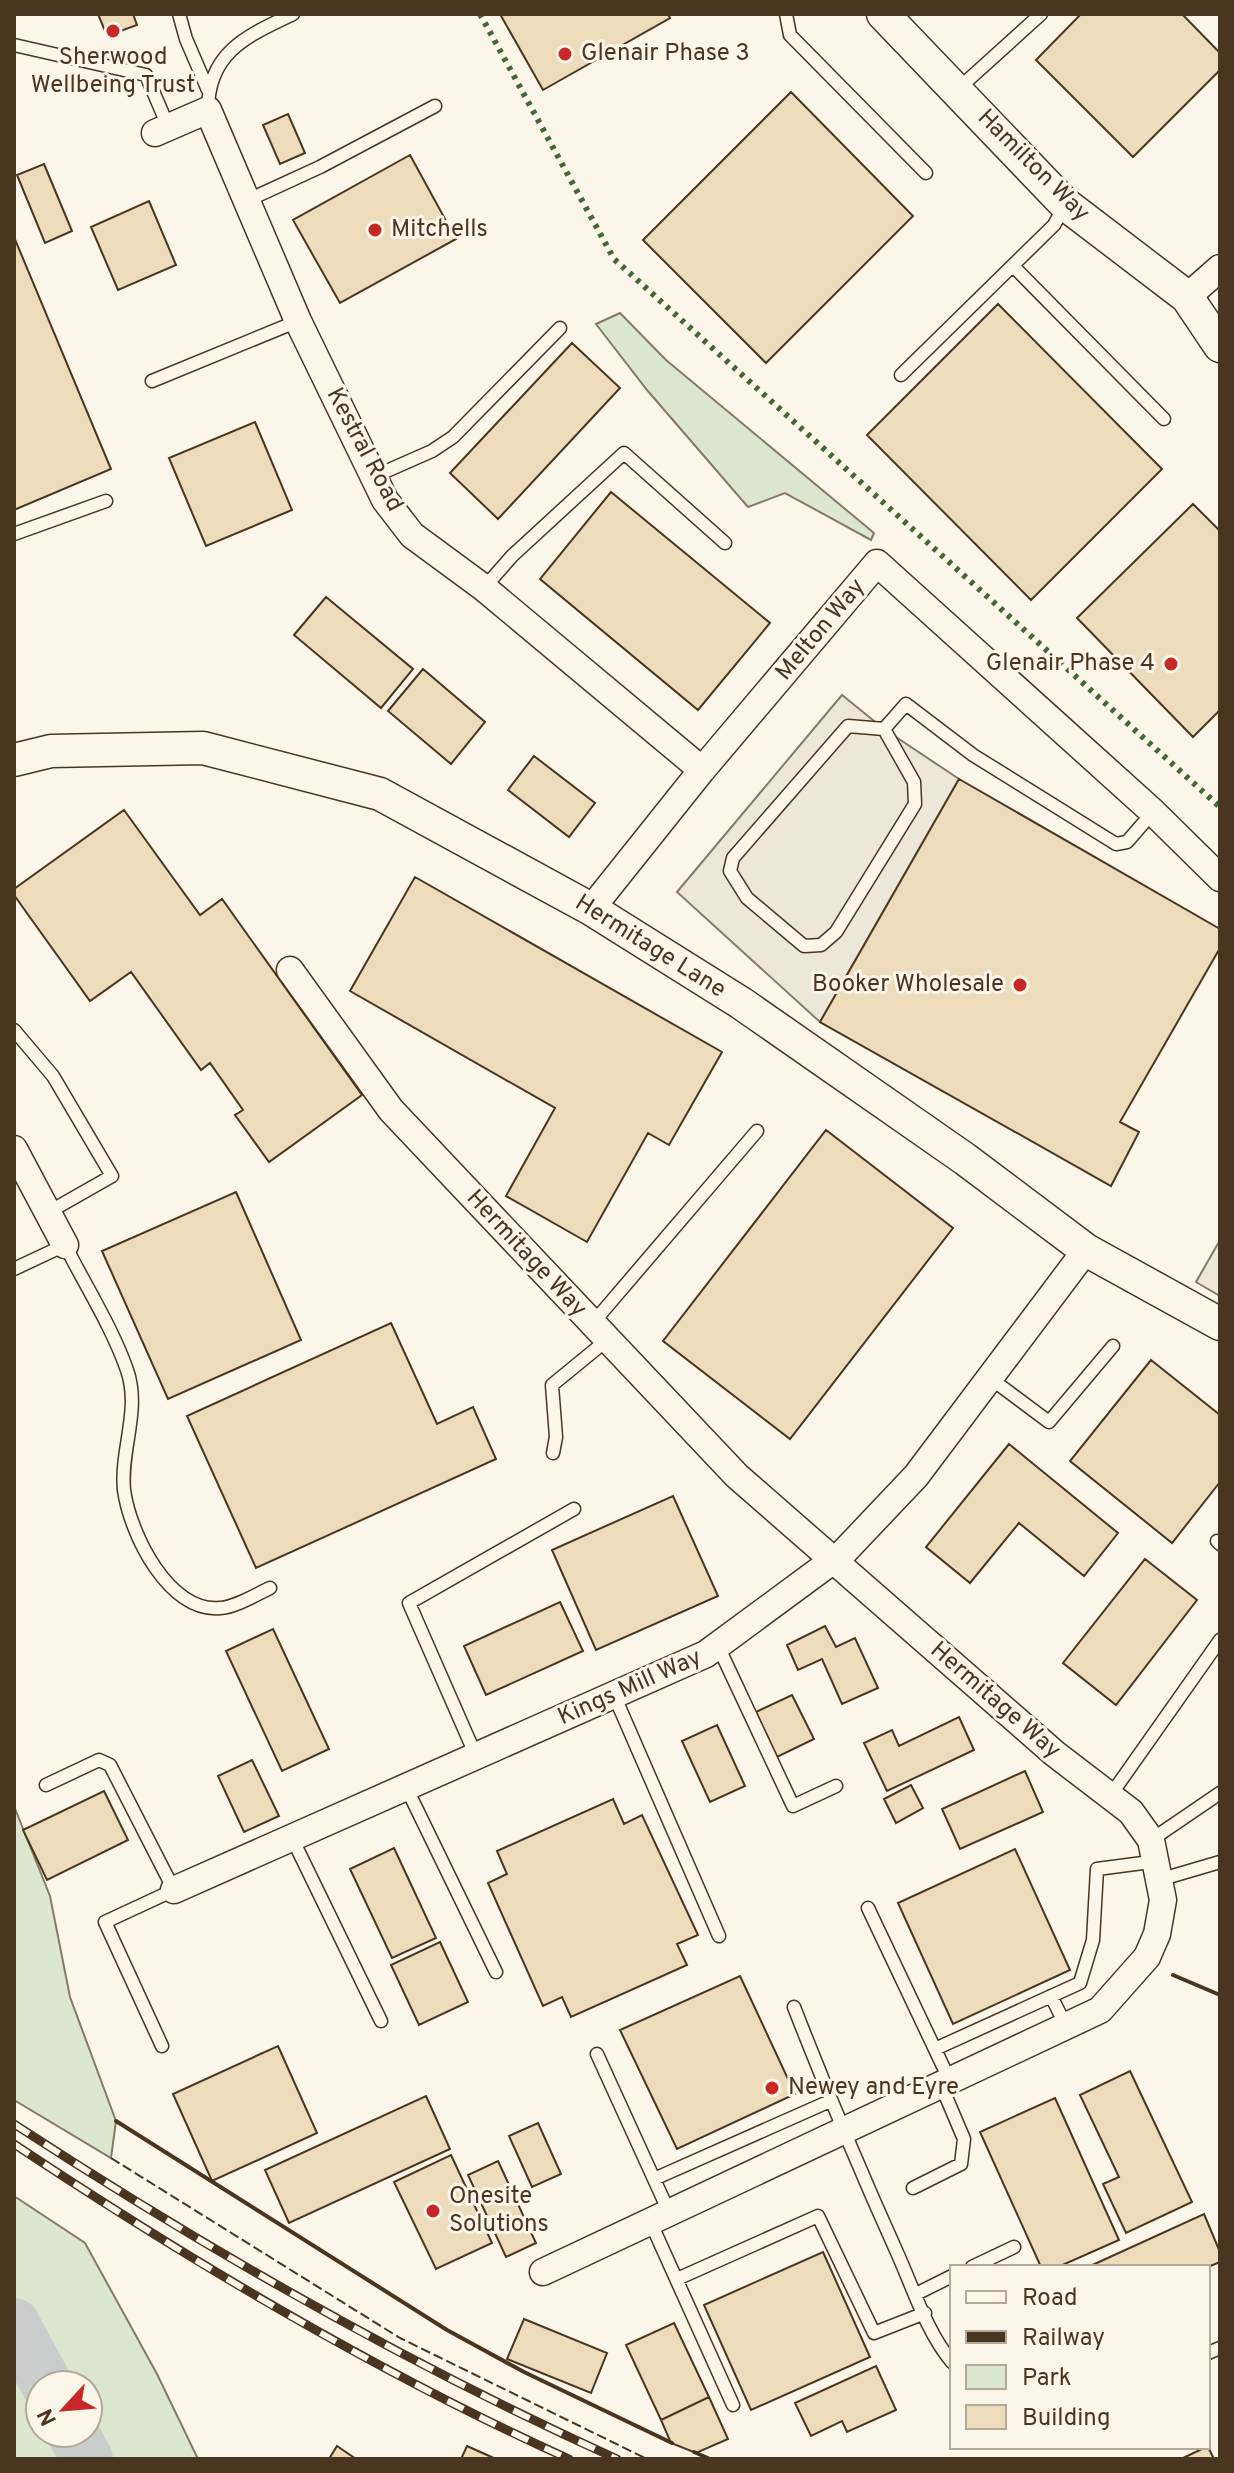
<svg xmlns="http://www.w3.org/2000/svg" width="1234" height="2473" font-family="Overpass,sans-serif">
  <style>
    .green { fill: #dce7d0; stroke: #887966; stroke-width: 2; fill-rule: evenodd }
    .parking { fill: #ede7d9; stroke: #887966; stroke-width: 2 }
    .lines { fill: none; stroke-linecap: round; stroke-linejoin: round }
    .river { stroke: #c9cecd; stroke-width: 52 }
    .building { fill: #ecdcbc; stroke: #4a3520; stroke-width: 2 }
    .service-casing { stroke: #4a3520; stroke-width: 15 }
    .minor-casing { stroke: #4a3520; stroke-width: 29 }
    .tertiary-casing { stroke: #4a3520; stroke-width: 35 }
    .service { stroke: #fbf6e9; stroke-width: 12 }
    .minor { stroke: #fbf6e9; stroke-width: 26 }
    .tertiary { stroke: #fbf6e9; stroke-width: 32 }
    .rail-casing { stroke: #4a3520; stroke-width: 9 }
    .rail { stroke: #fbf6e9; stroke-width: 6; stroke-dasharray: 18; stroke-linecap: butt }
    .hedge { stroke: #436837; stroke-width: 6; stroke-dasharray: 4 6; stroke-linecap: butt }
    .fence { stroke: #4a3520; stroke-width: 2; stroke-dasharray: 10 4; stroke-linecap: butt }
    .wall { stroke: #4a3520; stroke-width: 4 }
    .poi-dot { fill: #c62828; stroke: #fbf6e9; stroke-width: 3 }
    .labels { text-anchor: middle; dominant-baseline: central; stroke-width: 6; stroke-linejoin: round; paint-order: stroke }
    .poi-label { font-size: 24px; fill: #4a3520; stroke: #fbf6e9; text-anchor: start }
    .street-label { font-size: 24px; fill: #4a3520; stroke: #fbf6e9 }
  </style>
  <rect width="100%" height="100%" fill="#fbf6e9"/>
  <path class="green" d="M620,313L666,360L874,533L871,540L785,493L748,507L647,390L596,324Z
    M14,1806L50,1896L70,1997L116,2121L111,2158L14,2100Z
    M14,2196L85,2243L157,2374L198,2459H14ZM40,2385H88V2433H40Z"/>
  <path class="parking" d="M842,695L884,729L959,779L820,1022L677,892Z
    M1220,1240V1296L1196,1282Z"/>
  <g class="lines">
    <path class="river" d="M14,2324L47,2385
      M73,2433L87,2459"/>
  </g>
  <path class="building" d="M98,14H133L137,25L107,36Z
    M500,14H668L670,18L543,90Z
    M1081,14H1182L1220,53V70L1133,157L1036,60Z
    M791,92L913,216L766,363L643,240Z
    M288,114L305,153L280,164L263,125Z
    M410,155L456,239L340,303L293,220Z
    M44,164L72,231L45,243L17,175Z
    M149,201L176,265L118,290L91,227Z
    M14,237L111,469L14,510Z
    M998,304L1162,469L1031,600L867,435Z
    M572,343L620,388L498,519L450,473Z
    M255,422L292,510L206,546L169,458Z
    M611,492L770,623L698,710L540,579Z
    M1193,504L1220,531V710L1193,737L1077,618Z
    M326,597L413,669L381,708L294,635Z
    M423,669L485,722L451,764L388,711Z
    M534,756L595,803L569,837L508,790Z
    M959,779L1220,929V948L1120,1122L1139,1132L1111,1186L820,1022Z
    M124,810L200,915L222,899L362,1095L269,1162L235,1115L243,1110L210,1063L201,1070L131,972L90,1001L14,895V889Z
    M415,877L722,1052L669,1145L648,1133L587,1242L506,1196L555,1108L350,991Z
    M826,1130L953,1228L790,1439L663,1341Z
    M236,1192L301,1340L168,1399L102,1251Z
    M391,1323L437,1424L473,1407L496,1459L256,1568L187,1416Z
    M1151,1360L1220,1415V1482L1172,1543L1070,1461Z
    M1009,1444L1118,1533L1084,1576L1019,1523L970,1583L926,1547Z
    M673,1496L718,1596L596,1650L552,1550Z
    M1145,1559L1197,1600L1116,1705L1063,1663Z
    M560,1602L583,1651L486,1695L464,1646Z
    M825,1626L836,1647L855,1638L878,1688L842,1704L822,1659L798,1670L787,1645Z
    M273,1629L329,1749L282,1771L226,1651Z
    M792,1695L814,1739L777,1757L756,1712Z
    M959,1717L974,1750L887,1791L864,1743L892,1730L899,1746Z
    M717,1725L745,1786L710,1802L682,1741Z
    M252,1760L279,1816L244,1832L218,1776Z
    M1025,1771L1043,1812L960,1849L942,1809Z
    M911,1785L923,1808L896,1823L884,1799Z
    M104,1791L128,1840L47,1880L23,1830Z
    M613,1799L624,1824L642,1815L698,1935L677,1944L687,1965L571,2017L562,1997L543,2006L488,1883L507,1874L497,1851Z
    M394,1848L436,1938L392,1958L350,1869Z
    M1015,1849L1070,1970L953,2024L898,1903Z
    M440,1942L468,2002L419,2025L391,1965Z
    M740,1976L795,2094L677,2149L620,2030Z
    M278,2046L317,2133L212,2181L173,2094Z
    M1130,2071L1192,2202L1126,2233L1103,2184L1119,2177L1080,2095Z
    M426,2096L450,2149L289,2223L265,2170Z
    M1055,2098L1119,2240L1058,2267H1041L980,2132Z
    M538,2123L561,2174L532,2187L509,2136Z
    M451,2155L492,2243L436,2269L394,2182Z
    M498,2161L536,2243L506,2257L468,2175Z
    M1204,2214L1220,2252V2262L1208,2267H1088Z
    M823,2252L870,2357L751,2410L704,2305Z
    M524,2319L607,2353L591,2393L507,2359Z
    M674,2323L709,2397L661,2420L626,2345Z
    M876,2366L896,2410L847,2432L842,2421L811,2436L795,2403Z
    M709,2397L728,2439L696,2453L671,2443L661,2420Z
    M337,2446L356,2459H329Z
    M467,2446L496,2459H461Z
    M1208,2447L1214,2459H1181L1206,2447Z"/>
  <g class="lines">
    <defs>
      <path id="service" d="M179,14L186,39L208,90
        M786,14L790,35L926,173
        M14,45L146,75L168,126
        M957,90L1041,14
        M208,110C208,52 247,36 293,14
        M246,201L320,167L435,106
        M1013,266L1164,419
        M901,375L1054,225L1064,207
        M152,381L298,321
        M373,477L432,451L453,437L560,328
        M14,534L106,501
        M484,588L512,556L624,453L725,543
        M848,726L884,729L914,782L915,804L836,932L821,945L804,946L747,898L730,871L733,858Z
        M884,729L906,704L973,755L1116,844L1127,842L1153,812
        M14,1030L53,1076L112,1176L47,1213
        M14,1269L65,1245C85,1285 112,1327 127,1370C141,1410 120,1450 124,1490C130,1534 169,1613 220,1608C236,1607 255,1595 270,1588
        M592,1324L757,1131
        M990,1378L1049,1422L1113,1346
        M553,1453L556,1437L552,1385L607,1340
        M1217,1541L1220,1544
        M718,1646L793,1806L836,1786
        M614,1695L719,1936
        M476,1756L409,1603L574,1509
        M46,1785L99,1760L110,1765L174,1890L105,1922L162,2046
        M406,1787L496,1972
        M1110,1796L1220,1640
        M292,1838L381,2021
        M1151,1840L1220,1793
        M1162,1879L1220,1862
        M868,1908L950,2081
        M1051,1996L1066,2026
        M794,2007C827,2092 862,2175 899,2257C914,2291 928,2334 952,2362
        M935,2049L1080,1983L1093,1940L1097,1869L1158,1861
        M597,2054L669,2212
        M654,2179L830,2101
        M913,2188L961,2164L964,2139L941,2085
        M650,2221L733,2405
        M972,2267L1014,2247
        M677,2279L818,2216L874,2333L925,2313
        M916,2294L952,2276
        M1208,2353L1220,2348"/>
      <path id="minor" d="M155,133L208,110L298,321L385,500L412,535L484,588L702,770
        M1187,297L1220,268
        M591,909L702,770L877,563L1153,812L1220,878
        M290,970L391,1110L737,1476L1054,1753L1131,1812L1151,1840L1163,1900L1157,1934L1147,1957L1100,2010L543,2272
        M14,1149L65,1245
        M174,1890L706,1654L843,1553L916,1476L1086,1250"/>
      <path id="tertiary" d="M883,14L1065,204L1187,297L1220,346
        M14,760L51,751L203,748L380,794L591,909L741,1003L965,1159L1086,1250L1220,1324"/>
    </defs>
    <use href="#service" class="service-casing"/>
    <use href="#minor" class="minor-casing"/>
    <use href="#tertiary" class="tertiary-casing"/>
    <use href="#service" class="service"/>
    <use href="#minor" class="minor"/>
    <use href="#tertiary" class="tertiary"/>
    <defs>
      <path id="rail" d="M14,2124C206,2249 407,2364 617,2459
        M14,2144C190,2261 376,2372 569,2459"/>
    </defs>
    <use href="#rail" class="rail-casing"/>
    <use href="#rail" class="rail"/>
    <path class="hedge" d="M480,14L614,259L1220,807"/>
    <path class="fence" d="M111,2158L400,2338L647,2459"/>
    <path class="wall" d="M1173,1975L1220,1995
      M116,2121L447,2330L524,2372L672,2443
      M694,2452L710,2459"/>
  </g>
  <g class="poi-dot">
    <circle cx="113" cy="31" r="8"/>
    <circle cx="565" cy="54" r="8"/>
    <circle cx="375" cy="230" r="8"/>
    <circle cx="1171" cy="664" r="8"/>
    <circle cx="1020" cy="985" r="8"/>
    <circle cx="772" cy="2088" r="8"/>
    <circle cx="433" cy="2211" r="8"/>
  </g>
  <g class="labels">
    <g class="poi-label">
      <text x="581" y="54">Glenair Phase 3</text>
      <text x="113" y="58" text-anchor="middle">Sherwood<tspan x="113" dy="28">Wellbeing Trust</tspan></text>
      <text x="391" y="230">Mitchells</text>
      <text x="1155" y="664" text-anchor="end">Glenair Phase 4</text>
      <text x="1004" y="985" text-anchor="end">Booker Wholesale</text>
      <text x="788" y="2088">Newey and Eyre</text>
      <text x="449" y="2197">Onesite<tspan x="449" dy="28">Solutions</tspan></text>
    </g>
    <g class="street-label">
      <text transform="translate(1033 166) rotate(45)">Hamilton Way</text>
      <text transform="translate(364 450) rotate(62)">Kestral Road</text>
      <text transform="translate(821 630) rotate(-50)">Melton Way</text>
      <text transform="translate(650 947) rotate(32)">Hermitage Lane</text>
      <text transform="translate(526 1254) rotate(47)">Hermitage Way</text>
      <text transform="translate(630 1688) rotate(-24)">Kings Mill Way</text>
      <text transform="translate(995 1701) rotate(41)">Hermitage Way</text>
    </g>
  </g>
  <rect width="1234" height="2473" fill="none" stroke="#4a3520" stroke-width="32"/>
  <rect x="950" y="2265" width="260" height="184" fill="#fbf6e9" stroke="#b4a999" stroke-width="2"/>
  <rect x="966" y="2291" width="40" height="12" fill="#fbf6e9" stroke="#b4a999" stroke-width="2"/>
  <text x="1022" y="2305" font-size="24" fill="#4a3520">Road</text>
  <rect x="966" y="2331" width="40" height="12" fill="#4a3520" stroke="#b4a999" stroke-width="2"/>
  <text x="1022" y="2345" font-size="24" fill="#4a3520">Railway</text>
  <rect x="966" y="2365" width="40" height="24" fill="#dce7d0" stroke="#b4a999" stroke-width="2"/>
  <text x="1022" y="2385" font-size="24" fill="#4a3520">Park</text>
  <rect x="966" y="2405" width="40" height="24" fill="#ecdcbc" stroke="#b4a999" stroke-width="2"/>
  <text x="1022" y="2425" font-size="24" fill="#4a3520">Building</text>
  <g transform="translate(64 2409) rotate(244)"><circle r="38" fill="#fbf6e9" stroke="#b4a999" stroke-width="2"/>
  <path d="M0-6L14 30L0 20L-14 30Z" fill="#c62828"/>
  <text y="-12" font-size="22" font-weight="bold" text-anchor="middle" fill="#4a3520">N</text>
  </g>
</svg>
